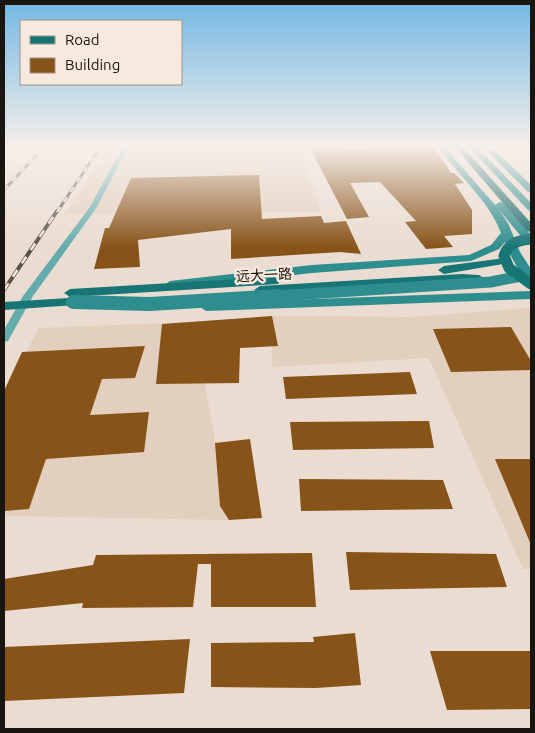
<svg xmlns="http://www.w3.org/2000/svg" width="535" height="733" font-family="Ubuntu,'Noto Sans SC',sans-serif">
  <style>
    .built { fill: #e3cfbd }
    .building { fill: #875319 }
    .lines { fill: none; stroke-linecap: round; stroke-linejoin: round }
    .minor { fill: #64abac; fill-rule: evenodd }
    .secondary { fill: #2e8d8e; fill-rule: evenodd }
    .primary { fill: #187576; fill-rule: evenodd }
    .trunk { fill: #1b6a6a; fill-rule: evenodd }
    .rail-far1-casing { stroke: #59524b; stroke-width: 3 }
    .rail-casing { stroke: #59524b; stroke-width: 4 }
    .rail-far1 { stroke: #f7e9dd; stroke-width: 2; stroke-dasharray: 6; stroke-linecap: butt }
    .rail { stroke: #f7e9dd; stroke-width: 2.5; stroke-dasharray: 8; stroke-linecap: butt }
    .secondary-bridge-far1 { stroke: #2e8d8e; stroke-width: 11 }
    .secondary-bridge { stroke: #2e8d8e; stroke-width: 14 }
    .primary-bridge { stroke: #187576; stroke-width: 11 }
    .labels { text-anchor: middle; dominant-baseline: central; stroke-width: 5; stroke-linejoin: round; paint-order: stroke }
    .street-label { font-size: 14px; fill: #191510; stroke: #f7e9dd }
  </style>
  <rect width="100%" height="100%" fill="#eadcd0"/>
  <path class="built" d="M110,146H299L321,212L65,214Z
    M528,308L531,312V569H523L429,358L272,367V316L411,317Z
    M194,322L229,520L4,516V391L39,328Z"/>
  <path class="building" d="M309,146H341L343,149L409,146L435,148L451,173H454L464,183L455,184L472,210V234L444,236L453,247L426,249L405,222L416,221L380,182L350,183L369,217L347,219Z
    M259,175L262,219L321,216L324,223L346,221L361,254L340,252L231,259V229L138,240L140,267L94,269L105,228H109L131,178Z
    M272,316L278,346L240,348L239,383L156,384L162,324Z
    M511,327L531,361V370L451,372L433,329Z
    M145,346L135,378L102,379L90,415L149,412L144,452L46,459L29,509L4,511V391L22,352Z
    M410,372L417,394L286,399L283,377Z
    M429,421L434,448L293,450L290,422Z
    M250,439L262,518L229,520L220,506L215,443Z
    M495,459H531V545Z
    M299,479L443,480L453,509L301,511Z
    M346,552L496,554L507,587L350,590Z
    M312,553L316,607H211V564H198L193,607L82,608L83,603L4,611V579L93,565L96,555Z
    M355,633L361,685L316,688L211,687V643L314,642L313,637Z
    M190,639L184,693L4,701V647Z
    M430,651H531V709L447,710Z"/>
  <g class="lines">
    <path class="minor" d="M123,146H129L97,207L33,296L8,341L4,342V330L23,296L90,207Z"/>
    <path class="secondary" d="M438,146H446L455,159L495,205L500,202L503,203L531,235V242L525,241L499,210L508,223L520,252L531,269V282C522,279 508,252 505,242L499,249L471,261L312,273L170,289L164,285L170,281L312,265L469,255L491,245L501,233C489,200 457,175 438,146Z
      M468,146H476L531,203V211L528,210Z
      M482,146H490L531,185V193L528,192Z
      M531,291V299L206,311L200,307L206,303Z"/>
    <path class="primary" d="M505,258L511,261L509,263L444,274L438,270L444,266Z
      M462,274L479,275L485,279L479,283L462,282L260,294L254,290L260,286Z
      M274,277L278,278L280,281L278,284L70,297L64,293L70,289Z
      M85,297L91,301L90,304L4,310V302Z"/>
    <path class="trunk" d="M454,146H462L531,223V232L527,231Z"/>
    <defs>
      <path id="rail-far1" d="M4,190L45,146
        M57,212L101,146"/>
      <path id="rail" d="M4,290L57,211"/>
    </defs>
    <use href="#rail-far1" class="rail-far1-casing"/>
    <use href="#rail" class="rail-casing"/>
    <use href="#rail-far1" class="rail-far1"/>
    <use href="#rail" class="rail"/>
    <path class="secondary-bridge-far1" d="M260,297L491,282L531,274"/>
    <path class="secondary-bridge" d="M73,302L150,304L279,296"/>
    <path class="primary-bridge" d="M531,239C519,240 508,243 504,256L509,268L531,284"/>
  </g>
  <linearGradient id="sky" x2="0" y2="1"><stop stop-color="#72b8e4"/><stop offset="0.59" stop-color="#f6efea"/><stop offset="1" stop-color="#f6efea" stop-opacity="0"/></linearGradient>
  <rect width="535" height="248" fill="url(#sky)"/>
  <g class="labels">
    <g class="street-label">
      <text transform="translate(264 275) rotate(-3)">远大一路</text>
    </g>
  </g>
  <rect width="535" height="733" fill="none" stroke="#191510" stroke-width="10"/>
  <rect x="20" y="20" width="162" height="65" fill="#f7e9dd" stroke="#9e948b"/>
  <rect x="30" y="36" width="25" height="8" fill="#187576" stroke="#9e948b"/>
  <text x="65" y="45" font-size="15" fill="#191510">Road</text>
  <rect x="30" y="58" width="25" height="15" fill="#875319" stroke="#9e948b"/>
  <text x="65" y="70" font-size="15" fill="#191510">Building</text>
</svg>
